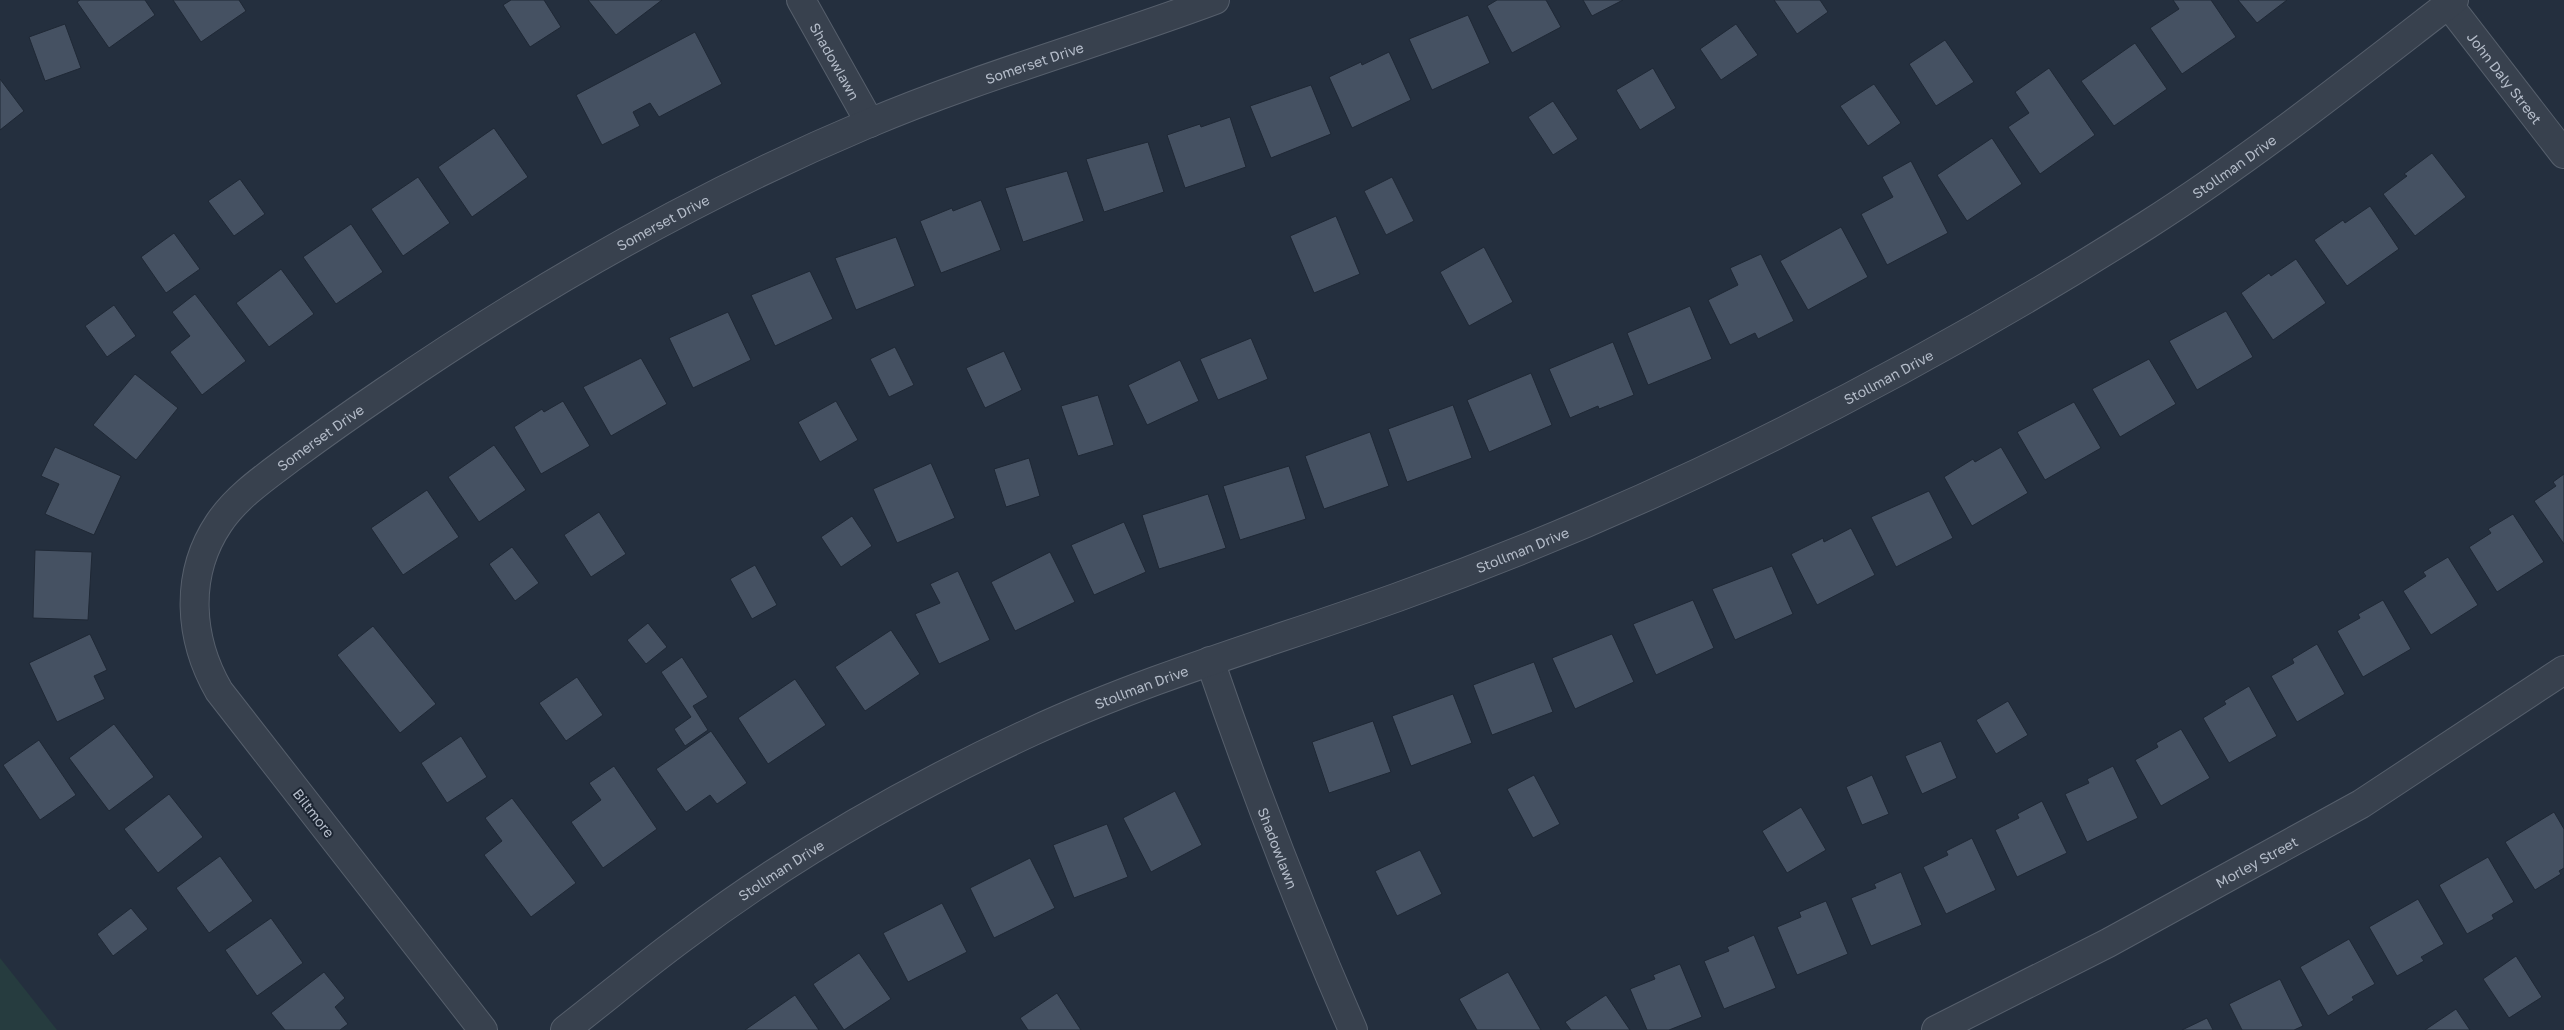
<svg xmlns="http://www.w3.org/2000/svg" width="2564" height="1030" font-family="'Golos Text',sans-serif">
  <style>
    .green { fill: #263c3f }
    .building { fill: #455162; stroke: #1f2835 }
    .lines { fill: none; stroke-linecap: round; stroke-linejoin: round }
    .minor-casing { stroke: #565f6c; stroke-width: 30 }
    .minor { stroke: #38414e; stroke-width: 28 }
    .labels { text-anchor: middle; dominant-baseline: central; stroke-width: 4; stroke-linejoin: round; paint-order: stroke }
    .street-label { font-size: 14px; fill: #b4bcc9; stroke: #1d2633 }
  </style>
  <rect width="100%" height="100%" fill="#242f3e"/>
  <path class="green" d="M0,958L57,1030H0Z"/>
  <path class="building" d="M80,0H145L155,15L109,48L77,2Z
    M173,0H239L246,11L201,42Z
    M511,0H544L561,27L530,47L503,5Z
    M588,0H662L616,35Z
    M1497,0H1546L1561,27L1512,53L1487,6Z
    M1583,0H1623L1592,16Z
    M1774,0H1820L1828,12L1797,34Z
    M2173,0H2211L2236,37L2182,74L2150,28L2179,9Z
    M2238,0H2287L2257,23Z
    M1468,15L1490,63L1432,90L1409,39Z
    M65,24L81,68L45,81L29,37Z
    M1736,24L1758,55L1721,80L1700,49Z
    M695,32L722,84L659,117L650,103L633,112L640,126L602,145L576,95Z
    M1945,40L1974,82L1936,106L1909,64Z
    M2135,43L2167,89L2114,126L2081,81Z
    M1389,52L1411,100L1352,128L1329,77L1361,62L1362,65Z
    M1653,68L1676,108L1640,130L1616,90Z
    M2049,68L2095,135L2040,174L2008,127L2029,113L2015,92Z
    M0,79L24,111L0,130Z
    M1874,84L1901,123L1868,146L1840,106Z
    M1311,85L1331,134L1271,158L1250,106Z
    M1553,101L1578,139L1553,155L1528,117Z
    M1230,117L1246,167L1185,188L1167,135L1200,124L1201,127Z
    M494,128L528,177L472,217L438,167Z
    M1992,138L2022,184L1967,221L1937,175Z
    M1148,142L1164,192L1104,212L1086,159Z
    M2432,153L2466,197L2415,236L2383,194L2407,176L2404,174Z
    M1911,161L1948,233L1887,265L1861,214L1893,197L1882,177Z
    M1067,171L1084,221L1023,242L1005,188Z
    M418,177L450,223L403,256L371,209Z
    M1392,177L1414,221L1386,235L1364,191Z
    M240,179L265,214L234,236L208,201Z
    M981,200L1001,250L941,273L920,221L952,208L953,211Z
    M2370,206L2399,249L2347,286L2314,240L2343,220L2345,223Z
    M1336,216L1360,274L1314,293L1290,236Z
    M351,224L383,272L336,304L303,257Z
    M1841,227L1868,277L1808,310L1780,261Z
    M174,233L200,269L166,293L141,257Z
    M896,237L915,286L856,310L835,258Z
    M1484,247L1513,302L1469,326L1440,272Z
    M1761,254L1794,321L1758,339L1755,333L1730,345L1708,300L1738,285L1730,268Z
    M2296,259L2326,303L2273,340L2241,293L2269,273L2271,276Z
    M281,269L314,314L269,347L236,303Z
    M810,271L833,319L775,346L751,295Z
    M195,294L246,361L202,395L170,352L190,336L172,312Z
    M114,305L136,336L107,357L85,326Z
    M1690,306L1712,359L1648,385L1627,333Z
    M2226,311L2253,357L2197,390L2169,341Z
    M728,312L751,360L693,388L669,338Z
    M1251,338L1268,379L1218,400L1200,359Z
    M1613,342L1634,395L1599,409L1598,406L1570,418L1549,369Z
    M895,347L914,385L889,397L870,359Z
    M1004,351L1022,390L985,408L966,368Z
    M641,358L667,404L611,436L583,387Z
    M2149,359L2176,404L2120,437L2092,389Z
    M1180,360L1199,401L1147,425L1128,385Z
    M1531,373L1552,425L1489,452L1467,400Z
    M135,374L178,408L136,460L93,425Z
    M1098,395L1114,445L1078,456L1061,406Z
    M563,401L590,446L541,474L514,427L542,409L544,412Z
    M836,401L858,440L820,462L798,422Z
    M2074,402L2101,448L2045,480L2017,432Z
    M1453,405L1472,458L1407,482L1388,429Z
    M1370,432L1389,486L1324,509L1305,456Z
    M494,445L526,490L479,522L448,477Z
    M55,447L121,476L94,535L45,514L59,484L41,476Z
    M2001,447L2028,493L1972,526L1944,477L1973,459L1975,462Z
    M1029,458L1040,496L1006,507L994,469Z
    M931,463L955,518L897,543L873,489Z
    M1289,466L1306,519L1240,540L1223,486Z
    M2564,474V544L2534,501L2556,486L2553,482Z
    M427,490L459,537L403,575L371,528Z
    M1929,491L1953,538L1896,567L1871,517Z
    M1208,494L1226,548L1159,569L1142,515Z
    M599,512L626,554L591,577L564,535Z
    M2513,514L2544,562L2497,592L2469,547L2491,533L2488,529Z
    M852,516L872,546L841,567L821,537Z
    M1124,522L1146,572L1094,595L1071,545Z
    M1851,528L1875,575L1817,605L1791,554L1823,538L1824,542Z
    M512,547L539,583L515,601L489,564Z
    M35,550L92,552L88,620L33,618Z
    M1050,552L1075,602L1015,631L991,582Z
    M2448,557L2478,605L2431,635L2403,591L2426,576L2423,572Z
    M755,565L777,605L752,619L730,579Z
    M1772,566L1793,614L1735,640L1712,589Z
    M958,571L990,640L939,664L915,614L940,603L930,584Z
    M1693,600L1714,648L1656,675L1633,624Z
    M2383,600L2411,649L2363,677L2337,631L2360,618L2358,614Z
    M648,623L667,647L646,664L627,640Z
    M373,626L436,704L400,733L337,655Z
    M891,630L920,674L865,711L835,667Z
    M90,634L107,670L94,676L105,699L57,722L29,663Z
    M1612,634L1634,682L1575,709L1552,658Z
    M2317,644L2345,694L2297,722L2271,676L2294,663L2292,659Z
    M682,657L708,697L693,706L708,730L685,746L674,729L691,717L661,672Z
    M1534,662L1553,712L1492,735L1473,685Z
    M577,677L603,715L566,741L539,703Z
    M795,679L826,725L768,764L738,718Z
    M2249,686L2277,736L2229,763L2203,718L2226,704L2224,701Z
    M1453,694L1472,743L1411,766L1392,716Z
    M2008,701L2028,735L1996,754L1976,720Z
    M1373,721L1391,772L1329,793L1312,742Z
    M114,724L154,777L109,811L69,758Z
    M2181,729L2210,778L2161,806L2135,760L2158,747L2156,743Z
    M711,731L747,783L717,804L710,795L686,812L656,769Z
    M461,736L487,777L447,803L421,763Z
    M39,740L76,795L40,820L3,765Z
    M1941,741L1957,778L1922,794L1905,756Z
    M614,766L657,829L603,868L571,822L601,800L589,783Z
    M2113,766L2138,818L2087,842L2065,794L2089,783L2087,779Z
    M1534,775L1560,824L1533,838L1507,789Z
    M1872,775L1889,814L1862,825L1846,787Z
    M1175,791L1202,845L1151,872L1123,818Z
    M169,794L203,837L158,873L124,829Z
    M512,798L576,883L531,917L484,855L502,841L485,818Z
    M2042,801L2067,853L2017,877L1995,830L2019,818L2017,814Z
    M1801,807L1826,850L1787,873L1762,831Z
    M2554,812L2564,829V868L2559,871L2561,874L2535,890L2505,842Z
    M1107,824L1128,877L1074,898L1053,845Z
    M1972,838L1996,890L1946,914L1923,867L1948,855L1946,851Z
    M1420,850L1442,894L1397,916L1375,871Z
    M220,856L253,901L209,933L176,888Z
    M2488,857L2514,902L2492,915L2494,919L2467,934L2439,885Z
    M1030,858L1055,908L994,938L970,888Z
    M1901,872L1922,925L1871,946L1851,898L1876,888L1874,884Z
    M2418,899L2444,944L2421,957L2424,961L2397,976L2369,927Z
    M1826,901L1848,954L1797,975L1777,927L1801,917L1799,912Z
    M942,903L967,952L908,982L883,933Z
    M131,908L148,929L113,956L97,934Z
    M271,918L303,963L257,996L225,950Z
    M1754,935L1776,988L1724,1009L1704,961L1729,951L1727,947Z
    M2349,939L2375,984L2352,997L2354,1000L2328,1016L2300,967Z
    M859,953L891,999L844,1030L813,984Z
    M2516,956L2542,997L2509,1018L2483,979Z
    M1680,964L1702,1017L1669,1030H1647L1630,989L1655,979L1653,975Z
    M324,972L345,998L335,1007L348,1024L340,1030H285L271,1013Z
    M1508,972L1541,1030H1477L1459,999Z
    M2280,979L2303,1026L2294,1030H2242L2229,1004Z
    M1057,993L1081,1030H1028L1020,1018Z
    M795,995L819,1030H745Z
    M1606,995L1630,1030H1571L1565,1022Z
    M2456,1009L2470,1030H2425Z
    M2207,1018L2213,1030H2182Z"/>
  <g class="lines">
    <defs>
      <g id="minor">
        <path id="s1" d="M801,0L870,123"/>
        <path id="s2" d="M2445,0L2564,154"/>
        <path id="s3" d="M1210,661C1253,786 1300,909 1353,1030"/>
        <path id="s4" d="M483,1030L219,691C189,639 184,575 219,523C237,496 267,476 292,457C322,435 353,413 384,392C537,287 696,196 867,124C980,76 1100,43 1215,0"/>
        <path id="s5" d="M565,1030C605,999 644,966 685,936C791,856 910,788 1031,732C1149,677 1276,641 1398,597C1501,560 1602,518 1700,472C1854,399 2004,316 2147,225C2254,157 2354,77 2454,0"/>
        <path id="s6" d="M1936,1030L2108,943L2361,804L2564,670"/>
      </g>
    </defs>
    <use href="#minor" class="minor-casing"/>
    <use href="#minor" class="minor"/>
  </g>
  <g class="labels">
    <g class="street-label">
      <text stroke="none"><textPath href="#s1" startOffset="70">Shadowlawn</textPath></text>
      <text stroke="none"><textPath href="#s4" startOffset="1550">Somerset Drive</textPath></text>
      <text stroke="none"><textPath href="#s2" startOffset="98">John Daly Street</textPath></text>
      <text stroke="none"><textPath href="#s5" startOffset="1889">Stollman Drive</textPath></text>
      <text stroke="none"><textPath href="#s4" startOffset="1145">Somerset Drive</textPath></text>
      <text stroke="none"><textPath href="#s5" startOffset="1484">Stollman Drive</textPath></text>
      <text stroke="none"><textPath href="#s4" startOffset="740">Somerset Drive</textPath></text>
      <text stroke="none"><textPath href="#s5" startOffset="1079">Stollman Drive</textPath></text>
      <text stroke="none"><textPath href="#s5" startOffset="674">Stollman Drive</textPath></text>
      <text transform="translate(314 813) rotate(52)">Biltmore</text>
      <text stroke="none"><textPath href="#s3" startOffset="199">Shadowlawn</textPath></text>
      <text stroke="none"><textPath href="#s6" startOffset="362">Morley Street</textPath></text>
      <text stroke="none"><textPath href="#s5" startOffset="269">Stollman Drive</textPath></text>
    </g>
  </g>
</svg>
